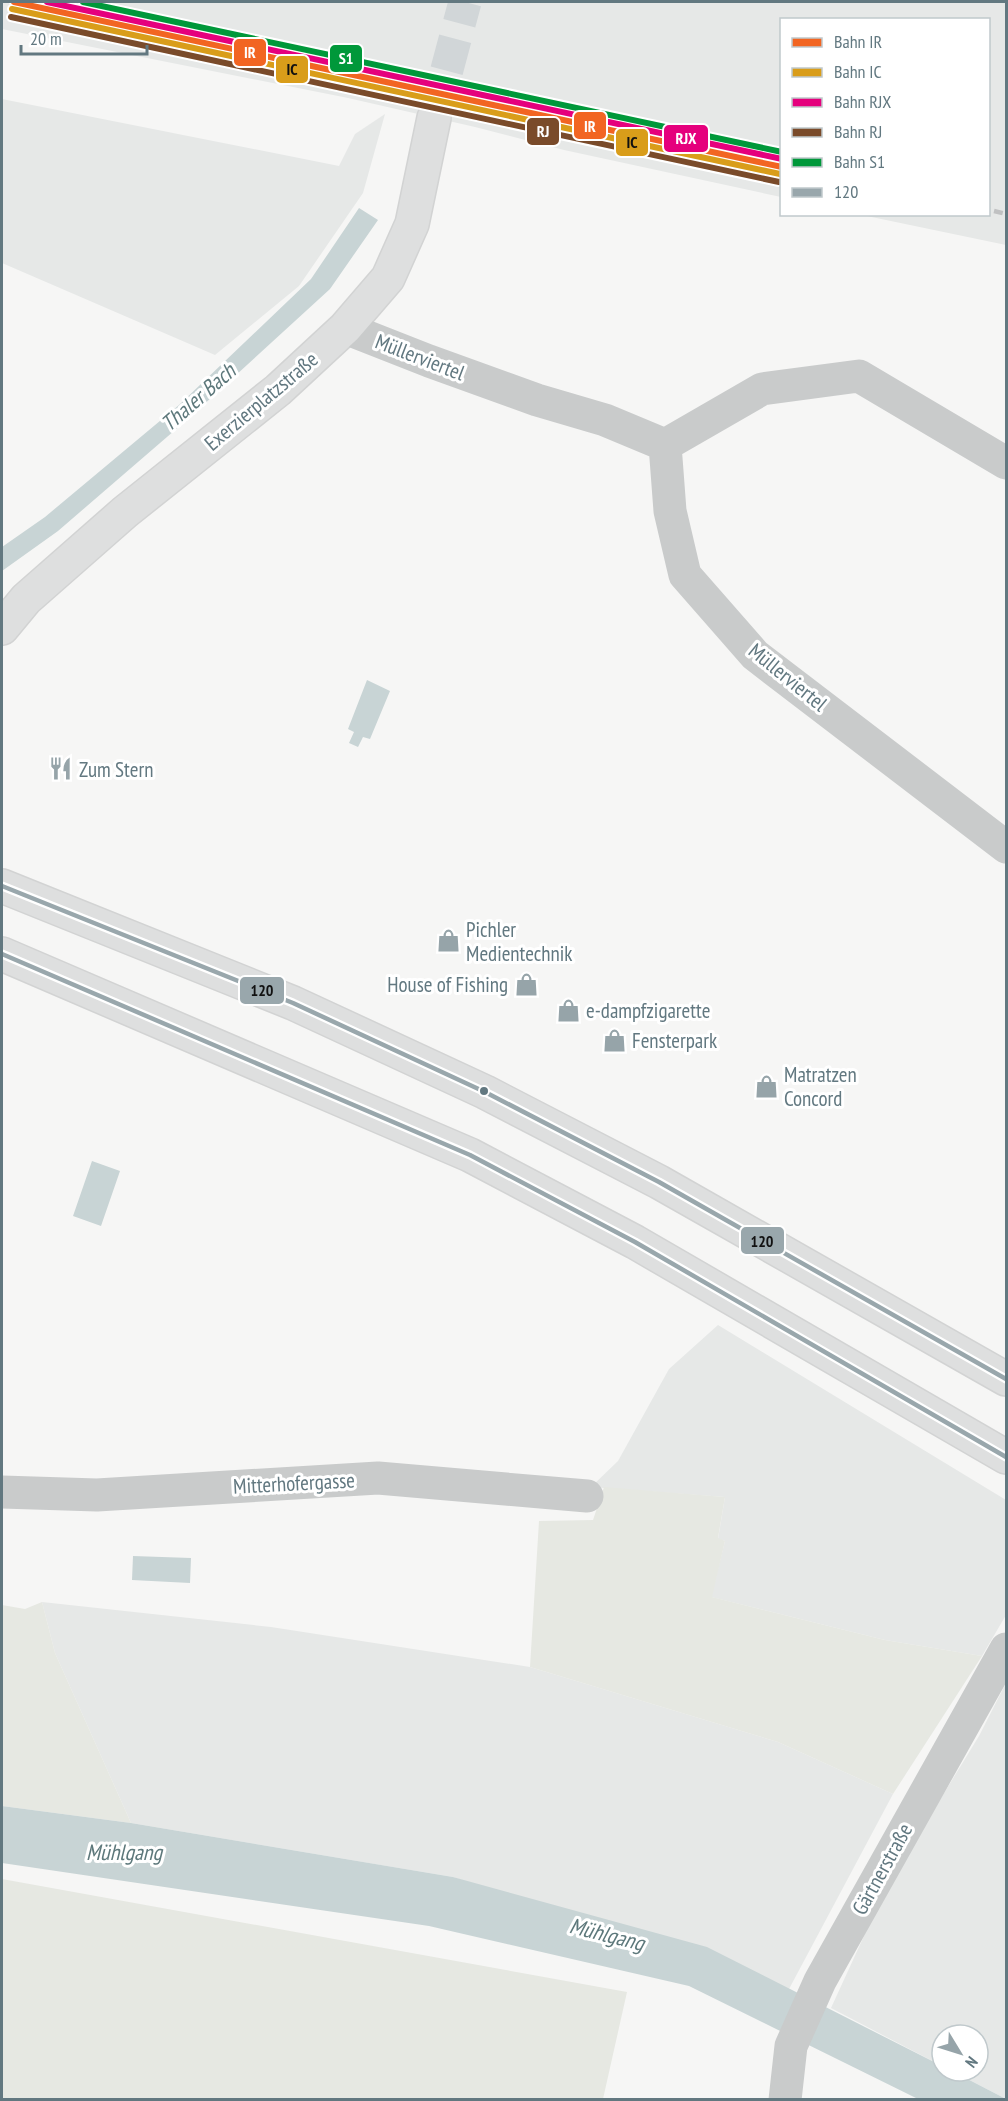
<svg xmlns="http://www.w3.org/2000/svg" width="1008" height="2101" font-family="'PT Sans Narrow',sans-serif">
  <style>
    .built { fill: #e6e8e7 }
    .green { fill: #e6e8e2 }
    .water { fill: #c8d4d5 }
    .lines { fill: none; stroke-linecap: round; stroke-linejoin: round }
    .major-tunnel { stroke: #d1d6d8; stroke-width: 33; stroke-dasharray: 33 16; stroke-linecap: butt }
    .major-casing { stroke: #d2d3d3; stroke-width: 36 }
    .minor { stroke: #c9cbcb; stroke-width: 33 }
    .major { stroke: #dedfdf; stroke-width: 33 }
    .rail { stroke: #c0c1c2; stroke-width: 4.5; stroke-dasharray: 9 4.5; stroke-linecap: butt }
    .bus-1-casing { stroke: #fff; stroke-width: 9 }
    .bus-1 { stroke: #99a7ac; stroke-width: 4.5 }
    .rail-1-casing { stroke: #fff; stroke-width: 10 }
    .rail-2-casing { stroke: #fff; stroke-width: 10 }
    .rail-3-casing { stroke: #fff; stroke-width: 10 }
    .rail-4-casing { stroke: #fff; stroke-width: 10 }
    .rail-5-casing { stroke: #fff; stroke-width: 10 }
    .rail-1 { stroke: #f26522; stroke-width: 6 }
    .rail-2 { stroke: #d99d1a; stroke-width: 6 }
    .rail-3 { stroke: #e5007d; stroke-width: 6 }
    .rail-4 { stroke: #7a4b2a; stroke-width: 6 }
    .rail-5 { stroke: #00983a; stroke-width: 6 }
    .bus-dot { fill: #627880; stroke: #fff; stroke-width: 2 }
    .labels { text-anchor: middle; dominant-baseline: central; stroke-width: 6; stroke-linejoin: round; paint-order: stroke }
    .street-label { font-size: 21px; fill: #627880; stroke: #fff }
    .poi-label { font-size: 21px; fill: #627880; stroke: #fff; text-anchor: start }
    .water-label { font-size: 22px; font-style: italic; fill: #5d787b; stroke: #fff }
    .line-badge { stroke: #fff; stroke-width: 2 }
    .badge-label { font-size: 16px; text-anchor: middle; font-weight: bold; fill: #fff }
    .pale-badge-label { font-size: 16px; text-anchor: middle; font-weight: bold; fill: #111 }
  </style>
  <rect width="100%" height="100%" fill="#f6f6f5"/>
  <path class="built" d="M2,2H1006V245L862,215L988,214V20H782L781,197L564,150L475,127L348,98L2,29Z
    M2,99L339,166L355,134L385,114L363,193L299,286L215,355L2,263Z
    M718,1325L1006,1500V1615L982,1656L885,1640L711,1597L725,1541L718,1539L725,1497L591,1487L618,1461L669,1369Z
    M42,1602L271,1627L530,1667L778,1742L893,1794L789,1989L453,1877L131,1823L55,1653Z
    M1006,1683V2099L952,2071H978V2035H942V2066L831,2008L886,1888L979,1736Z"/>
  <path class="green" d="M604,1487L725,1497L718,1538L725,1541L712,1597L885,1640L982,1656L893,1794L778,1742L530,1667L539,1521L593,1520Z
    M42,1602L55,1653L131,1823L2,1806V1605L25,1609Z
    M2,1879L627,1992L603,2099H2Z"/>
  <path class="water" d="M359,208L378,220L330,289L189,418L58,531L2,571V547L45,517L179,405L311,279Z
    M367,680L390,691L370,739L363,737L358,747L349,743L354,732L348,729Z
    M92,1161L120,1171L101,1226L73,1216Z
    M133,1556L191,1558L190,1583L132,1580Z
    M2,1806L131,1823L453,1877L707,1947L942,2066V2071H952L1006,2099H918L689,1986L429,1926L2,1863Z"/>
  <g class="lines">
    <path class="major-tunnel" d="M434,118L465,2"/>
    <defs>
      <path id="major" d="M2,628L26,599L125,512L278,390L345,328L388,278L412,224L434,118
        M2,886L293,1003L485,1092L659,1182L1006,1379
        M2,954L470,1155L635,1242L1006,1457"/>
    </defs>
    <use href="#major" class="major-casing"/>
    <path class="minor" d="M345,328L429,361L537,400L605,420L665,445L762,389L859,376L1006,463
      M665,445L670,511L685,575L755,655L1006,847
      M2,1492L97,1495L378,1478L587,1496
      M785,2100L791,2046L820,1981L1006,1649"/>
    <use href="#major" class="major"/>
    <path class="rail" d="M994,211L1006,214"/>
    <defs>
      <path id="bus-1" d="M2,886L293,1003L485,1092L659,1182L1006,1379
        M2,954L470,1155L635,1242L1006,1457"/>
    </defs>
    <use href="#bus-1" class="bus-1-casing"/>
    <use href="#bus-1" class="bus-1"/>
    <defs>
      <path id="rail-1" d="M14,2L782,167"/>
      <path id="rail-2" d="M12,9L780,174"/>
      <path id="rail-3" d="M47,2L782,159"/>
      <path id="rail-4" d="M11,17L779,182"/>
      <path id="rail-5" d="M83,2L782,152"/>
    </defs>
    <use href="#rail-1" class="rail-1-casing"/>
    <use href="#rail-2" class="rail-2-casing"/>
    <use href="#rail-3" class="rail-3-casing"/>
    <use href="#rail-4" class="rail-4-casing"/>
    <use href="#rail-5" class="rail-5-casing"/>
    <use href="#rail-1" class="rail-1"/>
    <use href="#rail-2" class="rail-2"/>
    <use href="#rail-3" class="rail-3"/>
    <use href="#rail-4" class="rail-4"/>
    <use href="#rail-5" class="rail-5"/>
  </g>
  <defs>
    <symbol id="restaurant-bare" viewBox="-9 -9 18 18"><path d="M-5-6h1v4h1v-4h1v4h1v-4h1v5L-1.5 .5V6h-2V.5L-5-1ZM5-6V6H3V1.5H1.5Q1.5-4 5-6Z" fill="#96a4a9" stroke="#fff" stroke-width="2.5" paint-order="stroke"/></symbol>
    <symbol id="shop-bare" viewBox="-9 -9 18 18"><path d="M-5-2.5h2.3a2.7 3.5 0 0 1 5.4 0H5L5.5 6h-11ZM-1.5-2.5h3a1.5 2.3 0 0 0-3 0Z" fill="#96a4a9" stroke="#fff" stroke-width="2.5" paint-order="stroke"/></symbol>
  </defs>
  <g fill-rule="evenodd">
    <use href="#restaurant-bare" x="44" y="752" width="33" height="33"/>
    <use href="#shop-bare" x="432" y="924" width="33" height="33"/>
    <use href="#shop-bare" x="510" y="968" width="33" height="33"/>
    <use href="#shop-bare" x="552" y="994" width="33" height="33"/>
    <use href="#shop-bare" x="598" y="1024" width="33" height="33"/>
    <use href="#shop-bare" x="750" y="1070" width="33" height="33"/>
  </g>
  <circle class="bus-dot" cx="484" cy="1091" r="5"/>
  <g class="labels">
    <g class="street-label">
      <text transform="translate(420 357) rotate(21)">Müllerviertel</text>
      <text transform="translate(261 401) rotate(-40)">Exerzierplatzstraße</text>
      <text transform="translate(788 677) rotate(39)">Müllerviertel</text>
      <text transform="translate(294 1483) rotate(-3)">Mitterhofergasse</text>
      <text transform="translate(882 1869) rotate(-61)">Gärtnerstraße</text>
    </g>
    <g class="poi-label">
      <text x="79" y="769">Zum Stern</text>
      <text x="466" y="929">Pichler<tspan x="466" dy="24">Medientechnik</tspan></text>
      <text x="508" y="984" text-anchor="end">House of Fishing</text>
      <text x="586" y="1010">e-dampfzigarette</text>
      <text x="632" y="1040">Fensterpark</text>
      <text x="784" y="1074">Matratzen<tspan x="784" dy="24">Concord</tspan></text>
    </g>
    <g class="water-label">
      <text transform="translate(198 397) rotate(-41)">Thaler Bach</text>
      <text x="124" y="1852">Mühlgang</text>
      <text transform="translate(607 1934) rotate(14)">Mühlgang</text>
    </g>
  </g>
  <g class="line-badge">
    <rect x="233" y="38" width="34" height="29" rx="6" fill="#f26522"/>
    <rect x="329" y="44" width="34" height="29" rx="6" fill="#00983a"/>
    <rect x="275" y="55" width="34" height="29" rx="6" fill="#d99d1a"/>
    <rect x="573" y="111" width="34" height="29" rx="6" fill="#f26522"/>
    <rect x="526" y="117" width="34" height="29" rx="6" fill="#7a4b2a"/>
    <rect x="663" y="124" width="46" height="29" rx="6" fill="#e5007d"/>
    <rect x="615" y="128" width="34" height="29" rx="6" fill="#d99d1a"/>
    <rect x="239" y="976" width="46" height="29" rx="6" fill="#99a7ac"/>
    <rect x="740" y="1226" width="45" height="29" rx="6" fill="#99a7ac"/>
  </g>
  <g class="badge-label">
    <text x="250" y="58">IR</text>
    <text x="346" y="64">S1</text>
    <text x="590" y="132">IR</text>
    <text x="543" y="137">RJ</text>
    <text x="686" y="144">RJX</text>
  </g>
  <g class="pale-badge-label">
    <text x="292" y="75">IC</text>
    <text x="632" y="148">IC</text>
    <text x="262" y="996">120</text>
    <text x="762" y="1247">120</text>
  </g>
  <rect width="1008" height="2101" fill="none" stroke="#627880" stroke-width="6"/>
  <rect x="780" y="18" width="210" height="198" fill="#ffffff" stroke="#c0c9cc" stroke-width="1.5"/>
  <rect x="792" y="38" width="30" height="9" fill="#f26522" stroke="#c0c9cc" stroke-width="1.5"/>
  <text x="834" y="48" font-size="18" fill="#627880">Bahn IR</text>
  <rect x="792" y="68" width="30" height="9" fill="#d99d1a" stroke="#c0c9cc" stroke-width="1.5"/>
  <text x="834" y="78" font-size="18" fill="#627880">Bahn IC</text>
  <rect x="792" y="98" width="30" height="9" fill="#e5007d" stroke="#c0c9cc" stroke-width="1.5"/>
  <text x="834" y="108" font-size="18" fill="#627880">Bahn RJX</text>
  <rect x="792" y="128" width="30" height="9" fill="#7a4b2a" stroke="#c0c9cc" stroke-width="1.5"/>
  <text x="834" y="138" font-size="18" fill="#627880">Bahn RJ</text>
  <rect x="792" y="158" width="30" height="9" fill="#00983a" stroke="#c0c9cc" stroke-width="1.5"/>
  <text x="834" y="168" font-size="18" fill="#627880">Bahn S1</text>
  <rect x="792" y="188" width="30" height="9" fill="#99a7ac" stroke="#c0c9cc" stroke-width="1.5"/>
  <text x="834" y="198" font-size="18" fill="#627880">120</text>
  <g transform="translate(960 2053) rotate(128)"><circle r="28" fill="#ffffff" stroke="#c0c9cc" stroke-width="1.5"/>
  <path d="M0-4.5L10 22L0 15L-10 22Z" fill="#96a4a9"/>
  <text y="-9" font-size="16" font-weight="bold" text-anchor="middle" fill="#627880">N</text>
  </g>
  <path d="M21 45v9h126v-9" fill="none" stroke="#627880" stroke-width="3"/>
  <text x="30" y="45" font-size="18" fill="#627880" stroke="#ffffff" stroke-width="4.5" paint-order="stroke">20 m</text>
</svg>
